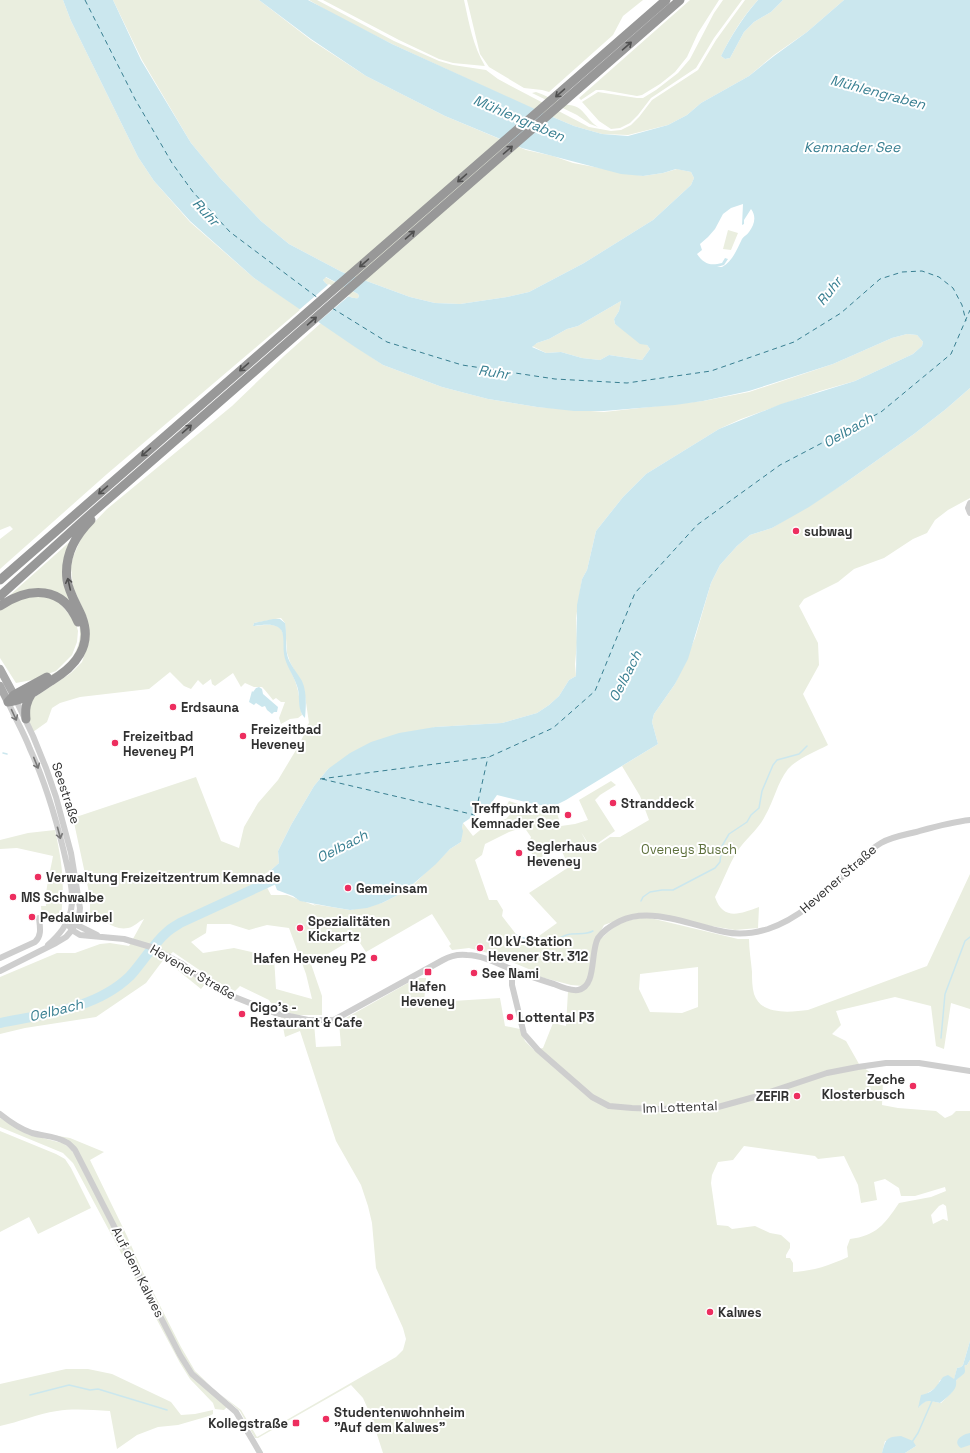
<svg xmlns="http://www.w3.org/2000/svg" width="970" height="1453" font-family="'Space Grotesk',sans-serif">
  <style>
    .green { fill: #eaeedf; fill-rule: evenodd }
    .water { fill: #cbe7ee; fill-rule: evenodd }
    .pier { fill: #fff }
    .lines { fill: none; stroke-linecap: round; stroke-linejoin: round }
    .stream { stroke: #cbe7ee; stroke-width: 1.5 }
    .river { stroke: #cbe7ee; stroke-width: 10 }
    .ferry { stroke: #387f91; stroke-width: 1; stroke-dasharray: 5 4; stroke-linecap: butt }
    .minor { stroke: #cecece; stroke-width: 6 }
    .major { stroke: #a9a9a9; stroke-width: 8 }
    .highway { stroke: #989898; stroke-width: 9 }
    .oneway { stroke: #505050 }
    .oneway2 { stroke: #787878 }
    .poi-dot { fill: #ed2e5f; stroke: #fff; stroke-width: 1.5 }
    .labels { text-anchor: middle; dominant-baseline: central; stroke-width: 4; stroke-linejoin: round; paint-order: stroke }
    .poi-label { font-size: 13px; font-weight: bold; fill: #313131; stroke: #fff; text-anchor: start }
    .street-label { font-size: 13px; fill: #313131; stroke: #fff }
    .park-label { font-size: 13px; fill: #5d703c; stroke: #fff }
    .water-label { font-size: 14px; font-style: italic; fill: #387f91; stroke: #fff }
  </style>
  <rect width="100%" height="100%" fill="#fff"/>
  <path class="green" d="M0,0H63L71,21L138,157L154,181L190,222L254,278L301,309L107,474L0,569V539L13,529L10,526L0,530Z
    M113,0H259L311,40L366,76L445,116L526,150L553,156L573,163L643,176L663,173L677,169L691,172L694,178L691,185L653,220L584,263L529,292L507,297L460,304L435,303L410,297L342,272L289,244L261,221L220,178L191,143L142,60Z
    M309,0H317L394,41L439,61L453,65L486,70L498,79L509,85L589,127L611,131L621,130L631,125L639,117L652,100L698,70L716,40L745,0H758C743,16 731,36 721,56L725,59L730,58L744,32L754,22L771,12L783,0H844L807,32L774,55L749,76L701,103L687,115L668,125L628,135L602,134L574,126L522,104L392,44L336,16Z
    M323,0H464C469,23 473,46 485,66L453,63L439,59L399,40Z
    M467,0H643L623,16L613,35L549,92L542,90L524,88L489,67L480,54Z
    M690,0H719L698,33L687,57L675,72L660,84L642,95L637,96L603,90H596L581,100L579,98Z
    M723,0H742L714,38L696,68L651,98L638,115L630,123L620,128L611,129L599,121L582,102L598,92L637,98H643L656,90L678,73L690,59L714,13Z
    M536,92C545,95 553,100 562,103C568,106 574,104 580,109C587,115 590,122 598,127L590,124L577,115L532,93Z
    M728,230L738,233L731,250L723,249Z
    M325,277L358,294L359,296L358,298C351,300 327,287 323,280Z
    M621,301L619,311L614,319L615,324L647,345L650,349L642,360L609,355L600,360L582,358L561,352L546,353L532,346L537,343L549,339L567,329L578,326Z
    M321,323L383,365L442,387L488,399L537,407L604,412L703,401L749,392L833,364L892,338L907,334L917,335L923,342L922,346L913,354L855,381L820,391L741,419L719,429L646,474L623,497L596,531L587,570L582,579L576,618L577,643L575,664L576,676L569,680L559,696L549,705L537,713L502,723L435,727L328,769L314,786L291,825L278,851L279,863L270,871L261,876L271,895H287L316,906L313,904L350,910L382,903L404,892L415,883L450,849L461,842L462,828L463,823L473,836C482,828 494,818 506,819L512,812L507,805L509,801L521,805L541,806L557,813L561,826L575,824L588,820L579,800L611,781L616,785L600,795L595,800L615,831L591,848L581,832L589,847H566L590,850L610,837H620L649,820L640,796L622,766L658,744L652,722L654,714L675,684L695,638L711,583L720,565L737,546L750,535L772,528L845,483L914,434L946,409L970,388V498L948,510L935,520L927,533L913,539L884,558L854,569L838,582L804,599L799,606L818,643L819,665L803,694L828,745C815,752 798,758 788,769C777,783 774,801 765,816C758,830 745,839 737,852C728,866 723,882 715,897C723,921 740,914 759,907L758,928L735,930L705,925L664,915L650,913L634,914L604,925L593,946L588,981L583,986L571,985L533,975L531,970L492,954L469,948L452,950L449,946L451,944L432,914L366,952L356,937L311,964L322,996V1015H296L274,1008L269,1000L240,986L235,991L214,980L173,952L167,957L205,984L201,989L164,959L146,983L96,1017L25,1028L0,1034V977L57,953H75L100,944L110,943L129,946L144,919C139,921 134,927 128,928C113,931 103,918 90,914V897L73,818L196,777L221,841L239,848L244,827L258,803L278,780L299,745L307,728L306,727L309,723L304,689L290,662L287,653L285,623L281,618L254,623L253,626C261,626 273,622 280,628C285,633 284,645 285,652C286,665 294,675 297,687C300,697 299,705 302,715L298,718L290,719L281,724L279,718L285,702H281L276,698L273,700C269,695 266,691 262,687H254L245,683L241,687L233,673L215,686L212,684L211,679L203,685L198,680L191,689L184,686L170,672L149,689L80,697L60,703L52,708L47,722L33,732L26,718L32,699L71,673L82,662L89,641V630L87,618L73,587L71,567L73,557L83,534L107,509L232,406L284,356ZM524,827L531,837L527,850L529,853L531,852L536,860L560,847L569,867L529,893L557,923L525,946L502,916L503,910L497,900H489L475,860L482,855L485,844L509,832ZM207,924H230L249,930L267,925L289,928L306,974L312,999L276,989L274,957L234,948L203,953L191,942L206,933Z
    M74,538L66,562L84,631L73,665L38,682C58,672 78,661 80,635C80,632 80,626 78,623C74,614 65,606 59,598L10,595Z
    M29,594L55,597L76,623L78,631L77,642L72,655L56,671L32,680L16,683L0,658V607Z
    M55,830C62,862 65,883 61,916L42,918L41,906H46C45,889 50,873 53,856L17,848L0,849V840L28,833Z
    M970,874V1009L951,1003L944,1049L936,1046L931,1006L895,997L836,1011L841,1025L832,1034L846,1041L859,1064L883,1082L882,1105L898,1108L936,1111L945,1118L952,1115L956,1111H970V1341L963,1365L961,1367L957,1368L954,1380H940L937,1387L926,1394L919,1407C928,1397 930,1402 941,1403L952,1392L956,1381L965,1365H967L970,1360V1453H905L916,1446L885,1441L882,1453H383L371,1416L363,1398L351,1385L258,1438H255L240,1411L194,1372L180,1350L77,1150L41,1133L70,1138L104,1152L90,1160L127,1236L142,1270L181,1347L195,1371L216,1391L241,1410L257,1437L396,1357L403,1350L406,1339L403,1328L376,1268L372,1223L368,1206L361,1185L336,1141L300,1031L285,1037L281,1017L314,1023L316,1047L341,1046L339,1022L408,983L420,978H426L424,1003L444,1000L453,1001L500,998L505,1026L520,1029L525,1041L534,1050L543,1048L553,1023L566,1026L568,991L582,992L592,980L598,941L620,922L646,917L738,939H749C749,949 751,961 752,972C752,979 752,987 754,994C761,1016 791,1012 808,1010L927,966ZM698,967V1007L682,1013L650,1012L639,989L640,974ZM744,1146L815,1156L818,1159L844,1156L858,1185L861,1203L877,1200L874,1182L885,1179L899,1188L901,1196H915L945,1187L946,1191L931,1197L899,1203C885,1224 876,1236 850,1239L847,1247L848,1257C830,1265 814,1271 793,1272V1263L790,1258H786V1255L790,1248V1243L781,1235L770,1233L755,1226L732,1229L728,1226L717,1225L711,1183L712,1175L718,1162L733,1160ZM943,1204L946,1206L948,1221L943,1219L933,1224L931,1215L939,1206Z
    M0,1118L27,1134L62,1143L67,1146L74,1153L178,1357L227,1407L224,1410L215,1409L213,1403L190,1379L180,1363L73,1163L63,1153L0,1127Z
    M0,1131L56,1154L65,1159L71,1168L91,1208L38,1234L29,1217L0,1232Z
    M66,1369H88L112,1374L171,1402L181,1415L195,1414L213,1410V1414L209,1416L178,1425L158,1427L137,1435L117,1449L110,1411C92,1410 74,1408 57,1411C37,1414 19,1422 0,1426V1384Z"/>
  <path class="water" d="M63,0H113L141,60L191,143L220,178L261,221L289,244L342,272L410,297L435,303L460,304L507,297L529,292L584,263L653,220L691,185L694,178L691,172L676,169L663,173L643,176L621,174L522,148L445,116L366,76L311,39L259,0H308L392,44L548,115L574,126L602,134L628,136L668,125L687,115L701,103L749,76L774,56L807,32L844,0H970V388L946,409L914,434L845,483L809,507L772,528L750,535L737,546L720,565L711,583L688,659L675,684L654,714L652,722L658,744L566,800L554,806L538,805L497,795L490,805L463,823L462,828L463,831L461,842L450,849L436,864L404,892L382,903L367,908L350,910L332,907L300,901L293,896L277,890L270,871L279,863L278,851L291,825L314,786L328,769L350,753L371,742L399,733L435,727L502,723L537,713L549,705L559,696L569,680L576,676L577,605L582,579L587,570L596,531L623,497L646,474L719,429L781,404L855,381L913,354L922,346L923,342L917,335L907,334L892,338L833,364L749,391L703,401L675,405L604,411H574L537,407L488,399L442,387L383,365L355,347L254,278L190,221L154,181L138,157L71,21ZM743,204L742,225L744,224V220L751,209C757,217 754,225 749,232C747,235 744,236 742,239C737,249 733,261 722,267H717L724,265L728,259L725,258L722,263C710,266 704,264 697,254L702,250L700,244L708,237L715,229L723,214L731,208ZM326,277L358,294L359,296L358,298C351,300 327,287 323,280ZM621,301L619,311L614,319L615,324L640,344L647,345L650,349L642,360L609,355L600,360L582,358L561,352L546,353L532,347L537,343L549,339L567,329L578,326Z
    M758,0H783L771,12L754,22L744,32L730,58L725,59L721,56C731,36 743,17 758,0Z
    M273,619H280L285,623C287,633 285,644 287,654C289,664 297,672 302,681C307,692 306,707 305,718C296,709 301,696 297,686C294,676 285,664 284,654C283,648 284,642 283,636C282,621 263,625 253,626L254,623Z
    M259,687L262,689L263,694L278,707L277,712H274L272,714L267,710L265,706L262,707L256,703L254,705L249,702L252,691L253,692L256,688Z
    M970,1341V1360L967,1365H965C964,1367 965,1369 965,1371C965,1375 958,1377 956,1381C958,1390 947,1397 940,1403C930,1401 927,1398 918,1408L921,1395C935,1392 936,1386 943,1377L948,1375L954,1379L957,1368L961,1367L963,1365Z
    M970,1433V1445L961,1448C951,1441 963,1434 970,1433Z
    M901,1436L913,1441L916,1446L905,1453H882C886,1439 886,1437 901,1436Z"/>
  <path class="pier" d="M329,284L350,295L317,323L299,310Z"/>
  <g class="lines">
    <path class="stream" d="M3,753L7,754
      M641,901L643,897L650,892L662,890H673L715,868L720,862L722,846L729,834L747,822L751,815L759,808L762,791L773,765L777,760L799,754L807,746
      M516,935C529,941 541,943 556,939C561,938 566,934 571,934C578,933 586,935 593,931
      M941,1038L945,994L965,941L970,937
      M30,1395L69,1385L90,1390L98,1389L167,1410
      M912,1442L918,1433L932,1401"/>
    <path class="river" d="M0,1023C44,1014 96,1009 130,976C143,962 153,944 167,932C171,928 176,926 180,923L284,875"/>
    <path class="ferry" d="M85,0L135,99L172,163L193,192L230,232L318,298
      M332,308L387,342L462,365L555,379L627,383L711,371L794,342L841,313L880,279L902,272L922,271L939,277L953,288L962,305L966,321
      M320,779L489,757L553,728L595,691L635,593L697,525L780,465L881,412L951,354L970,310
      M322,779L475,815L488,757"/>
    <path class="minor" d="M970,503L968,508L970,513
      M8,702C15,718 24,733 30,749C47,786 58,825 67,865C70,879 74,895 71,910C68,925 59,935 48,945
      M67,923L72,930L80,935L124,939L151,947L182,964L209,984L227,994L275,1013L308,1020H334L443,960C450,956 458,954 467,955C482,955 499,964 513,970C527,975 540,980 554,984C561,987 571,991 578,990C597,987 590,952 598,938C603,931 612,925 620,921C651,906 693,926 725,932C739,935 755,933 768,929C801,918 825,893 850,869C860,860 869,850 881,843C891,837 904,835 916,832C934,827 951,822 970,820
      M72,923L75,924L97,935
      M0,958L35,942C42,936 40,927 39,918
      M512,970V985L524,1034L538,1050L592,1097L609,1106L632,1108L660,1109L718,1107L758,1096L827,1073L858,1067L886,1063H919L970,1071
      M0,971L56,943L66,937L72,930L79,917L80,908L71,853L56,797L46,768L33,736L15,698
      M0,1114C10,1122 20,1129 32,1133C43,1136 56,1136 66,1142C69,1143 72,1147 75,1150L180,1355L192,1374L236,1412L260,1453"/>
    <path class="major" d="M0,669L14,695
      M0,686L8,702"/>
    <path class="highway" d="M0,580L666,0
      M0,596L84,520L680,0
      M0,606C30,586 63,586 78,622
      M8,702C24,701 37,690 51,681C75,667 93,646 82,617C77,605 69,593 67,580C64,556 75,536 91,520
      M8,702L14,695L47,677
      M26,719C25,709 26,702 32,693"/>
  </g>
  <defs><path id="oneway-shaft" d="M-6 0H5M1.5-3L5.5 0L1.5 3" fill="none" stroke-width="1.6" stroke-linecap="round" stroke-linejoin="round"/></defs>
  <g class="oneway">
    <use href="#oneway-shaft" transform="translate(627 46) rotate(-41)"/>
    <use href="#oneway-shaft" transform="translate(560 93) rotate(139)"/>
    <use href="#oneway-shaft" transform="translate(508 150) rotate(-41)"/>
    <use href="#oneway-shaft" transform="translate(462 178) rotate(139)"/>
    <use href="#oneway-shaft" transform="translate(410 235) rotate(-41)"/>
    <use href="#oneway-shaft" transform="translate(364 263) rotate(139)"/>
    <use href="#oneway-shaft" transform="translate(312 321) rotate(-41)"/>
    <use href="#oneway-shaft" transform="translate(244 367) rotate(139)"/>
    <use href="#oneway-shaft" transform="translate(187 429) rotate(-41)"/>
    <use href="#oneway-shaft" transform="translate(146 452) rotate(139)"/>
    <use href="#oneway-shaft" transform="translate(103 490) rotate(139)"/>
    <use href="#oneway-shaft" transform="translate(69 584) rotate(-103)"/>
  </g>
  <g class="oneway2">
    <use href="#oneway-shaft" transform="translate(14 715) rotate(65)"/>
    <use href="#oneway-shaft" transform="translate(36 763) rotate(68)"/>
    <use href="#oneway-shaft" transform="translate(59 833) rotate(75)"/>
  </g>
  <g class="poi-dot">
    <circle cx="796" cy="531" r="4"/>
    <circle cx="173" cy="707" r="4"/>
    <circle cx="243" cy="736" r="4"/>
    <circle cx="115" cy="743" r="4"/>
    <circle cx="613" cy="803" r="4"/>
    <circle cx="568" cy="815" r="4"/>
    <circle cx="519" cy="853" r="4"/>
    <circle cx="38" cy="877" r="4"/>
    <circle cx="348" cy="888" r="4"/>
    <circle cx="13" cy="897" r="4"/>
    <circle cx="32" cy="917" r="4"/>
    <circle cx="300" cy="928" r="4"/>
    <circle cx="480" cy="948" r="4"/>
    <circle cx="374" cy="958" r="4"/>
    <rect x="424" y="968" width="8" height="8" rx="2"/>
    <circle cx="474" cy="973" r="4"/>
    <circle cx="242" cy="1014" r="4"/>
    <circle cx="510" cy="1017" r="4"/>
    <circle cx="913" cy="1086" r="4"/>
    <circle cx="797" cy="1096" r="4"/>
    <circle cx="710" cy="1312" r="4"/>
    <circle cx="326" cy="1419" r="4"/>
    <rect x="292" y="1419" width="8" height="8" rx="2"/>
  </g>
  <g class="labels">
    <g class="poi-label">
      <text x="804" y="531">subway</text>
      <text x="181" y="707">Erdsauna</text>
      <text x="251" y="729">Freizeitbad<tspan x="251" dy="15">Heveney</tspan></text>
      <text x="123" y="736">Freizeitbad<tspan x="123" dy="15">Heveney P1</tspan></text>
      <text x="621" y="803">Stranddeck</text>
      <text x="560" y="808" text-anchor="end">Treffpunkt am<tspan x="560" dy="15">Kemnader See</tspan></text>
      <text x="527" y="846">Seglerhaus<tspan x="527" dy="15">Heveney</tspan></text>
      <text x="46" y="877">Verwaltung Freizeitzentrum Kemnade</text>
      <text x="356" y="888">Gemeinsam</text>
      <text x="21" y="897">MS Schwalbe</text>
      <text x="40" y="917">Pedalwirbel</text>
      <text x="308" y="921">Spezialitäten<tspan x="308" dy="15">Kickartz</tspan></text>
      <text x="488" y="941">10 kV-Station<tspan x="488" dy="15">Hevener Str. 312</tspan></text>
      <text x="366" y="958" text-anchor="end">Hafen Heveney P2</text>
      <text x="482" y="973">See Nami</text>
      <text x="428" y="986" text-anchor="middle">Hafen<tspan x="428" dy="15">Heveney</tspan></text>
      <text x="250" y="1007">Cigo's -<tspan x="250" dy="15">Restaurant &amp; Cafe</tspan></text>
      <text x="518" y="1017">Lottental P3</text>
      <text x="905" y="1079" text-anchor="end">Zeche<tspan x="905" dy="15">Klosterbusch</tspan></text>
      <text x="789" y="1096" text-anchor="end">ZEFIR</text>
      <text x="718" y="1312">Kalwes</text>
      <text x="334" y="1412">Studentenwohnheim<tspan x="334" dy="15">"Auf dem Kalwes"</tspan></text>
      <text x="288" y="1423" text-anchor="end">Kollegstraße</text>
    </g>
    <g class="street-label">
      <text transform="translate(66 793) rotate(72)">Seestraße</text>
      <text transform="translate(838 879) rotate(-41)">Hevener Straße</text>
      <text transform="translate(193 972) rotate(30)">Hevener Straße</text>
      <text transform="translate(680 1107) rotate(-2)">Im Lottental</text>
      <text transform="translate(138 1272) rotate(63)">Auf dem Kalwes</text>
    </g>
    <g class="park-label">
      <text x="689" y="849">Oveneys Busch</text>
    </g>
    <g class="water-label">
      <text transform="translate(878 92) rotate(15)">Mühlengraben</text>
      <text transform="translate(519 118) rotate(23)">Mühlengraben</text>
      <text x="852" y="147">Kemnader See</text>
      <text transform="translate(206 212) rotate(47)">Ruhr</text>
      <text transform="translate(829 291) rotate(-52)">Ruhr</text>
      <text transform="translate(494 372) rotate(8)">Ruhr</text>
      <text transform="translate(848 430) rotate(-30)">Oelbach</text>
      <text transform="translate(625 676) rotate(-63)">Oelbach</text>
      <text transform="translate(342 846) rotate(-27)">Oelbach</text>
      <text transform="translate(56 1010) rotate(-14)">Oelbach</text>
    </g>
  </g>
</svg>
